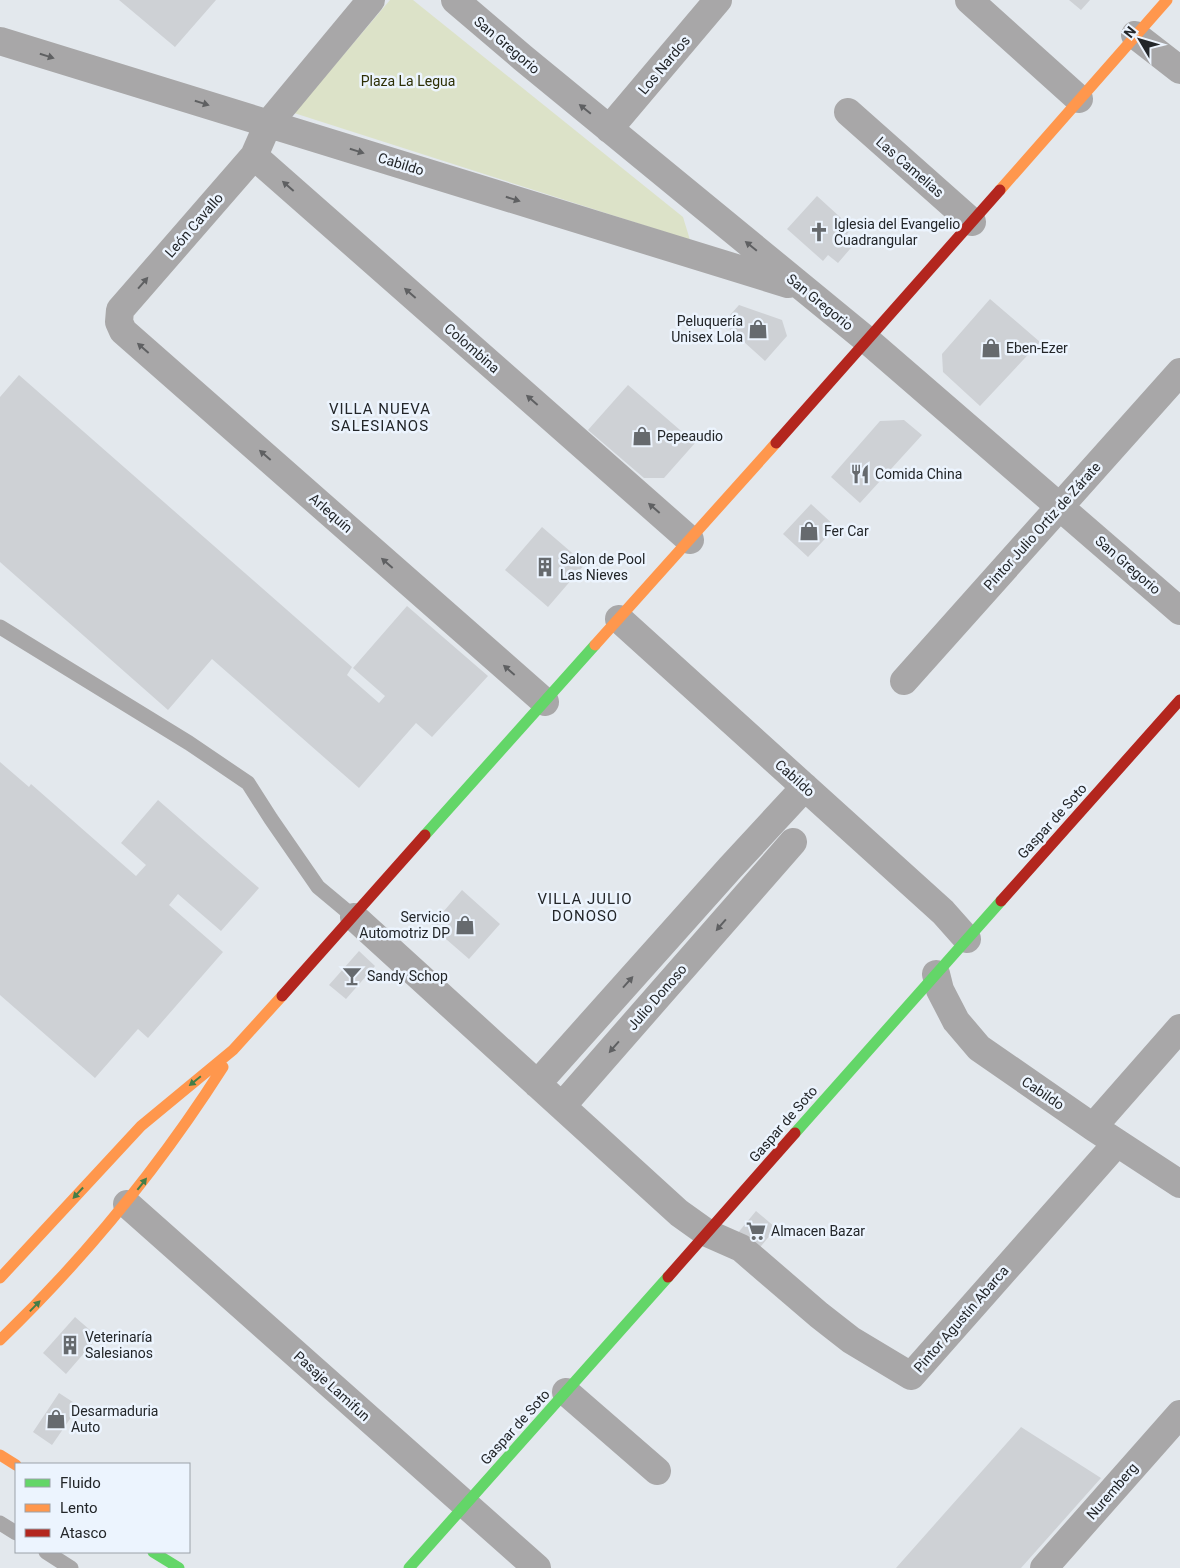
<svg xmlns="http://www.w3.org/2000/svg" width="1180" height="1568" font-family="Roboto,sans-serif">
  <style>
    .green { fill: #dce2c8 }
    .building { fill: #ced1d5 }
    .lines { fill: none; stroke-linecap: round; stroke-linejoin: round }
    .lane { stroke: #a8a7a8; stroke-width: 15 }
    .street { stroke: #a8a7a8; stroke-width: 28 }
    .fast { stroke: #63d668; stroke-width: 11 }
    .slow { stroke: #ff974d; stroke-width: 11 }
    .jam { stroke: #b3261e; stroke-width: 11 }
    .oneway { fill: #5f6062 }
    .oneway2 { fill: #437e48 }
    .labels { text-anchor: middle; dominant-baseline: central; stroke-width: 5; stroke-linejoin: round; paint-order: stroke }
    .street-label { font-size: 14px; fill: #232629; stroke: #ecf4fe }
    .park-label { font-size: 14px; fill: #2d2f05; stroke: #ecf4fe }
    .poi-label { font-size: 14px; fill: #232629; stroke: #ecf4fe; text-anchor: start }
    .neighbourhood-label { font-size: 15px; letter-spacing: 1px; fill: #232629; stroke: #ecf4fe }
  </style>
  <rect width="100%" height="100%" fill="#e3e8ed"/>
  <path class="green" d="M390,0H413L683,217L690,240L294,113Z"/>
  <path class="building" d="M119,0H216L175,47Z
    M1069,0H1090L1081,10Z
    M817,196L852,228L847,234L856,242L838,263L828,255L823,261L787,229Z
    M990,299L1040,342L980,406L943,372L942,354Z
    M739,305L782,320L787,336L765,361L723,323Z
    M19,375L352,667L347,675L379,703L385,696L353,668L407,606L488,676L432,737L416,723L359,788L212,659L168,710L0,562V397Z
    M628,385L695,443L664,478H644L588,430Z
    M904,420L922,435L860,503L831,477L880,421Z
    M811,504L836,527L808,557L783,534Z
    M542,527L585,564L548,607L505,570Z
    M0,762L29,787L31,784L136,876L146,865L121,843L158,800L259,888L221,931L178,894L169,905L223,952L148,1038L138,1029L95,1078L0,995Z
    M462,890L500,924L469,959L431,926Z
    M359,951L375,966L346,999L329,985Z
    M756,1211L776,1228L757,1251L737,1234Z
    M75,1317L98,1337L66,1374L43,1353Z
    M59,1393L79,1406L52,1445L33,1432Z
    M1021,1427L1101,1478L1021,1568H896Z"/>
  <g class="lines">
    <path class="lane" d="M0,627L189,743L248,783L271,819L318,887L354,917
      M0,1523L16,1533
      M46,1552L71,1568"/>
    <path class="street" d="M371,0L268,124L254,156L120,310L119,322L123,331L545,702
      M455,0L523,58L868,341L1180,611
      M969,0L1079,99
      M1135,35L1180,70
      M0,41L788,284
      M848,112L972,222
      M609,129L718,0
      M254,156L690,540
      M619,619L943,912L967,939
      M904,681L1180,372
      M354,917L679,1213L707,1233L741,1248L819,1315L851,1340L911,1376L1117,1143
      M936,974L940,990L956,1021L979,1048L1093,1127L1180,1184
      M537,1084L730,868L805,787
      M562,1106L793,842
      M1093,1127L1180,1028
      M127,1204L537,1568
      M566,1392L657,1471
      M1044,1568L1180,1414"/>
    <path class="fast" d="M425,835L595,645
      M795,1133L1001,901
      M153,1552L179,1568
      M409,1568L668,1277"/>
    <path class="slow" d="M1000,190L1167,0
      M595,645L776,443
      M0,1278L141,1126L233,1050L282,996
      M0,1340C87,1256 158,1169 223,1067
      M0,1455L16,1465"/>
    <path class="jam" d="M776,443L1000,190
      M1001,901L1180,700
      M282,996L425,835
      M668,1277L795,1133"/>
  </g>
  <defs><path id="oneway-solid" d="M-6-.8H1V-3.2L6.5 0L1 3.2V.8H-6Z" transform="scale(1.25)"/></defs>
  <g class="oneway">
    <use href="#oneway-solid" transform="translate(47 56) rotate(17)"/>
    <use href="#oneway-solid" transform="translate(202 103) rotate(17)"/>
    <use href="#oneway-solid" transform="translate(585 109) rotate(-141)"/>
    <use href="#oneway-solid" transform="translate(357 151) rotate(17)"/>
    <use href="#oneway-solid" transform="translate(288 186) rotate(-139)"/>
    <use href="#oneway-solid" transform="translate(513 199) rotate(17)"/>
    <use href="#oneway-solid" transform="translate(751 246) rotate(-141)"/>
    <use href="#oneway-solid" transform="translate(143 283) rotate(-49)"/>
    <use href="#oneway-solid" transform="translate(410 293) rotate(-139)"/>
    <use href="#oneway-solid" transform="translate(143 348) rotate(-139)"/>
    <use href="#oneway-solid" transform="translate(532 400) rotate(-139)"/>
    <use href="#oneway-solid" transform="translate(265 455) rotate(-139)"/>
    <use href="#oneway-solid" transform="translate(654 508) rotate(-139)"/>
    <use href="#oneway-solid" transform="translate(387 563) rotate(-139)"/>
    <use href="#oneway-solid" transform="translate(509 670) rotate(-139)"/>
    <use href="#oneway-solid" transform="translate(721 925) rotate(131)"/>
    <use href="#oneway-solid" transform="translate(628 982) rotate(-48)"/>
    <use href="#oneway-solid" transform="translate(614 1047) rotate(131)"/>
  </g>
  <g class="oneway2">
    <use href="#oneway-solid" transform="translate(195 1081) rotate(141)"/>
    <use href="#oneway-solid" transform="translate(142 1184) rotate(-52)"/>
    <use href="#oneway-solid" transform="translate(78 1193) rotate(133)"/>
    <use href="#oneway-solid" transform="translate(35 1306) rotate(-46)"/>
  </g>
  <defs>
    <symbol id="church-bare" viewBox="-9 -9 18 18"><path d="M-1.2-6h2.4v3.5h3.3v2.4h-3.3V6h-2.4V-.1h-3.3v-2.4h3.3Z" fill="#666a6e" stroke="#ecf4fe" stroke-width="2.5" paint-order="stroke"/></symbol>
    <symbol id="shop-bare" viewBox="-9 -9 18 18"><path d="M-5-2.5h2.3a2.7 3.5 0 0 1 5.4 0H5L5.5 6h-11ZM-1.5-2.5h3a1.5 2.3 0 0 0-3 0Z" fill="#666a6e" stroke="#ecf4fe" stroke-width="2.5" paint-order="stroke"/></symbol>
    <symbol id="restaurant-bare" viewBox="-9 -9 18 18"><path d="M-5-6h1v4h1v-4h1v4h1v-4h1v5L-1.5 .5V6h-2V.5L-5-1ZM5-6V6H3V1.5H1.5Q1.5-4 5-6Z" fill="#666a6e" stroke="#ecf4fe" stroke-width="2.5" paint-order="stroke"/></symbol>
    <symbol id="building-bare" viewBox="-9 -9 18 18"><path d="M-4-6H4V6H1V3H-1V6H-4ZM-2.5-4.3h1.7v1.8h-1.7ZM.8-4.3h1.7v1.8H.8ZM-2.5-1h1.7V.8h-1.7ZM.8-1h1.7V.8H.8Z" fill="#666a6e" stroke="#ecf4fe" stroke-width="2.5" paint-order="stroke"/></symbol>
    <symbol id="bar-bare" viewBox="-9 -9 18 18"><path d="M-6-5H6L.8 .8V4.5H3.5V6h-7V4.5H-.8V.8Z" fill="#666a6e" stroke="#ecf4fe" stroke-width="2.5" paint-order="stroke"/></symbol>
    <symbol id="supermarket-bare" viewBox="-9 -9 18 18"><path d="M-6-5.5h2.5l.6 2H6L4.5 2H-2.5L-4.4-4H-6ZM-1.5 3.2a1.3 1.3 0 1 0 .1 0ZM3 3.2a1.3 1.3 0 1 0 .1 0Z" fill="#666a6e" stroke="#ecf4fe" stroke-width="2.5" paint-order="stroke"/></symbol>
  </defs>
  <g fill-rule="evenodd">
    <use href="#church-bare" x="805" y="218" width="28" height="28"/>
    <use href="#shop-bare" x="744" y="315" width="28" height="28"/>
    <use href="#shop-bare" x="977" y="334" width="28" height="28"/>
    <use href="#shop-bare" x="628" y="422" width="28" height="28"/>
    <use href="#restaurant-bare" x="846" y="460" width="28" height="28"/>
    <use href="#shop-bare" x="795" y="517" width="28" height="28"/>
    <use href="#building-bare" x="531" y="553" width="28" height="28"/>
    <use href="#shop-bare" x="451" y="911" width="28" height="28"/>
    <use href="#bar-bare" x="338" y="962" width="28" height="28"/>
    <use href="#supermarket-bare" x="742" y="1217" width="28" height="28"/>
    <use href="#building-bare" x="56" y="1331" width="28" height="28"/>
    <use href="#shop-bare" x="42" y="1405" width="28" height="28"/>
  </g>
  <g class="labels">
    <g class="street-label">
      <text transform="translate(507 45) rotate(40)">San Gregorio</text>
      <text transform="translate(664 65) rotate(-50)">Los Nardos</text>
      <text transform="translate(401 164) rotate(17)">Cabildo</text>
      <text transform="translate(910 167) rotate(41)">Las Camelias</text>
      <text transform="translate(194 225) rotate(-49)">León Cavallo</text>
      <text transform="translate(820 302) rotate(39)">San Gregorio</text>
      <text transform="translate(472 348) rotate(41)">Colombina</text>
      <text transform="translate(331 513) rotate(41)">Arlequín</text>
      <text transform="translate(1042 526) rotate(-48)">Pintor Julio Ortiz de Zárate</text>
      <text transform="translate(1128 565) rotate(41)">San Gregorio</text>
      <text transform="translate(795 778) rotate(42)">Cabildo</text>
      <text transform="translate(1052 821) rotate(-48)">Gaspar de Soto</text>
      <text transform="translate(657 997) rotate(-49)">Julio Donoso</text>
      <text transform="translate(1043 1093) rotate(34)">Cabildo</text>
      <text transform="translate(783 1124) rotate(-49)">Gaspar de Soto</text>
      <text transform="translate(961 1319) rotate(-49)">Pintor Agustín Abarca</text>
      <text transform="translate(332 1386) rotate(42)">Pasaje Lamifun</text>
      <text transform="translate(515 1427) rotate(-48)">Gaspar de Soto</text>
      <text transform="translate(1112 1491) rotate(-49)">Nuremberg</text>
    </g>
    <g class="park-label">
      <text x="408" y="81">Plaza La Legua</text>
    </g>
    <g class="poi-label">
      <text x="834" y="224">Iglesia del Evangelio<tspan x="834" dy="16">Cuadrangular</tspan></text>
      <text x="743" y="321" text-anchor="end">Peluquería<tspan x="743" dy="16">Unisex Lola</tspan></text>
      <text x="1006" y="348">Eben-Ezer</text>
      <text x="657" y="436">Pepeaudio</text>
      <text x="875" y="474">Comida China</text>
      <text x="824" y="531">Fer Car</text>
      <text x="560" y="559">Salon de Pool<tspan x="560" dy="16">Las Nieves</tspan></text>
      <text x="450" y="917" text-anchor="end">Servicio<tspan x="450" dy="16">Automotriz DP</tspan></text>
      <text x="367" y="976">Sandy Schop</text>
      <text x="771" y="1231">Almacen Bazar</text>
      <text x="85" y="1337">Veterinaría<tspan x="85" dy="16">Salesianos</tspan></text>
      <text x="71" y="1411">Desarmaduria<tspan x="71" dy="16">Auto</tspan></text>
    </g>
    <g class="neighbourhood-label">
      <text x="380" y="409">VILLA NUEVA<tspan x="380" dy="17">SALESIANOS</tspan></text>
      <text x="585" y="899">VILLA JULIO<tspan x="585" dy="17">DONOSO</tspan></text>
    </g>
  </g>
  <rect x="15" y="1463" width="175" height="90" fill="#ecf4fe" stroke="#9ca2a9"/>
  <rect x="25" y="1479" width="25" height="8" fill="#63d668" stroke="#9ca2a9"/>
  <text x="60" y="1488" font-size="15" fill="#232629">Fluido</text>
  <rect x="25" y="1504" width="25" height="8" fill="#ff974d" stroke="#9ca2a9"/>
  <text x="60" y="1513" font-size="15" fill="#232629">Lento</text>
  <rect x="25" y="1529" width="25" height="8" fill="#b3261e" stroke="#9ca2a9"/>
  <text x="60" y="1538" font-size="15" fill="#232629">Atasco</text>
  <g transform="translate(1140 40) rotate(308)" stroke="#ecf4fe" stroke-width="4" paint-order="stroke">
  <path d="M0-4L9 19L0 12L-9 19Z" fill="#232629"/>
  <text y="-8" font-size="14" font-weight="bold" text-anchor="middle" fill="#232629">N</text>
  </g>
</svg>
